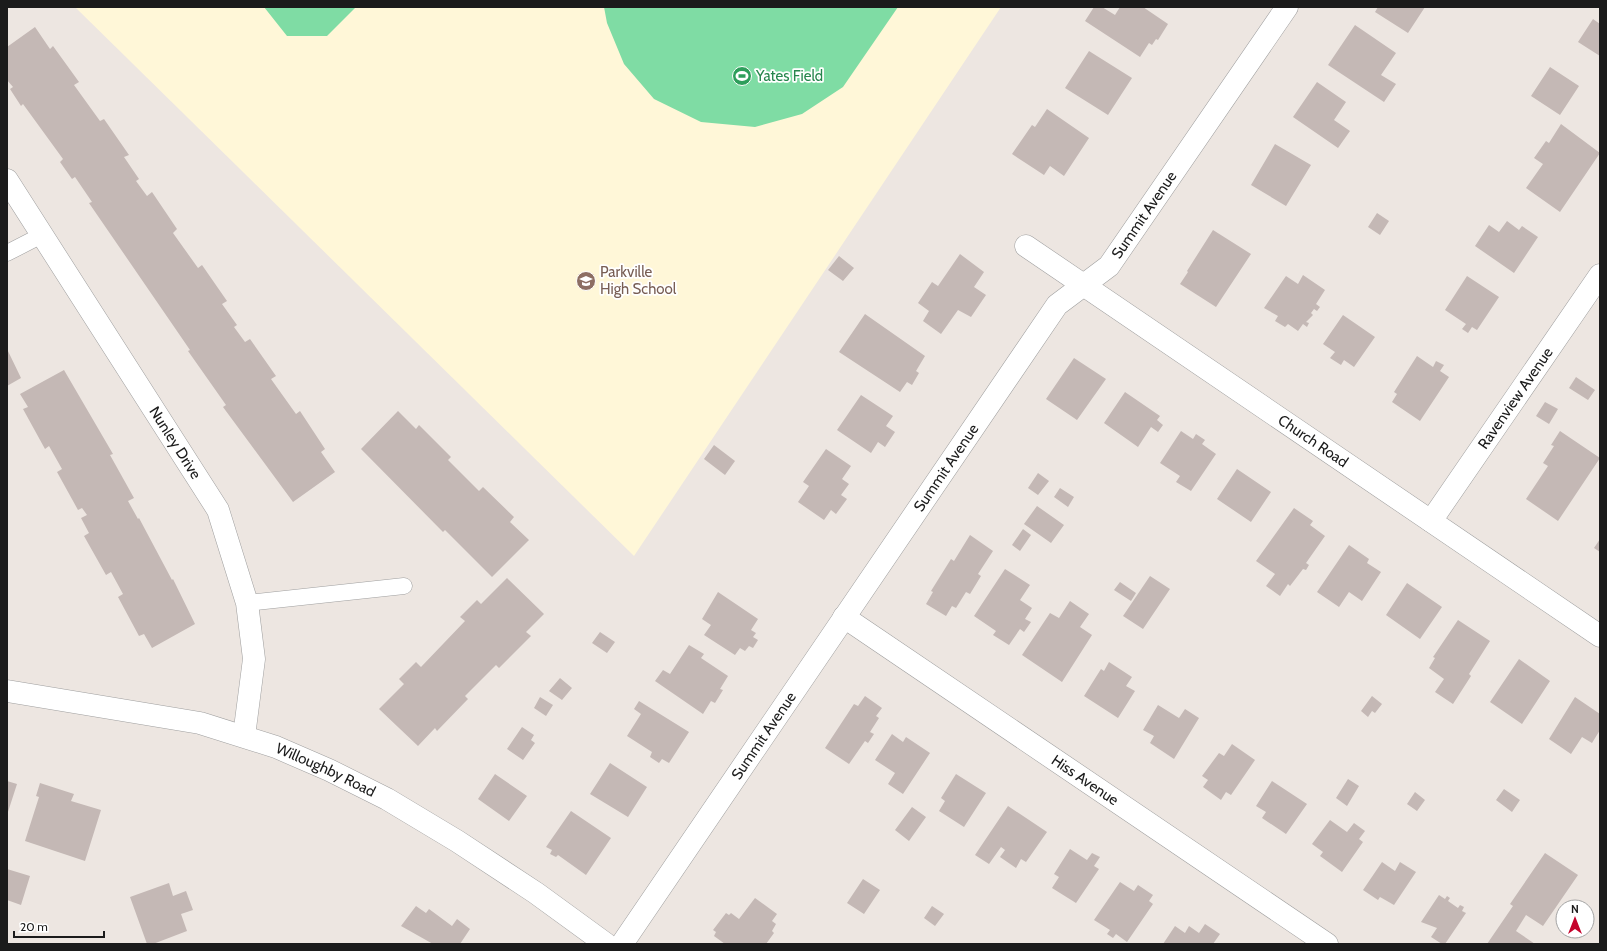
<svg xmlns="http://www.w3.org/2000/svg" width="1607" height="951" font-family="Cabin,sans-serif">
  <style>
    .education { fill: #fff7d8 }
    .pitch { fill: #7fdca4 }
    .building { fill: #c4b8b5 }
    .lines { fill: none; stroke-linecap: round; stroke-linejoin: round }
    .service-casing { stroke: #9f9f9f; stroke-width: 17 }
    .minor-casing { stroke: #9f9f9f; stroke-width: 23 }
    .service { stroke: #fff; stroke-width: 16 }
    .minor { stroke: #fff; stroke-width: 22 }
    .labels { text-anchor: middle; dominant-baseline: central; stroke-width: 3.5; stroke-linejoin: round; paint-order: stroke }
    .leisure-label { font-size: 15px; fill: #27864d; stroke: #fff; text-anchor: start }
    .street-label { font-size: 15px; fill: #1b1b1b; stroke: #fff }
    .education-label { font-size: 15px; fill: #785e54; stroke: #fff; text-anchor: start }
  </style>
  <rect width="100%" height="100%" fill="#ede6e1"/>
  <path class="education" d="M75,7H1001L634,556Z"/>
  <path class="pitch" d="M264,7H356L327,36H287Z
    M604,7H898L843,87L802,114L755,127L701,122L654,99L624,64L607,23Z"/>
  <path class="building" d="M1094,7H1102L1115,15L1120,7H1143L1168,24L1158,40L1156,39L1152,45L1149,43L1140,57L1085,21Z
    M1378,7H1425L1408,33L1375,12Z
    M1593,19L1600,24V56L1578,42Z
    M1355,25L1396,53L1381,75L1396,84L1384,102L1328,65Z
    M35,27L50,49L53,46L79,82L74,85L100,121L104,119L129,155L124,157L139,179L136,181L147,196L152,192L177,229L173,233L198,268L202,265L227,301L222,304L237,325L234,327L245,342L250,339L276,376L271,379L296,414L300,411L325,449L321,452L335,472L293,502L223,407L226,405L188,351L190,350L89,203L92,202L75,177L72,179L60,162L63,159L23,104L21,106L10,89L13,87L7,80V47Z
    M1089,51L1132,78L1108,115L1065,88Z
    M1550,67L1579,86L1560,115L1531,96Z
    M1317,82L1346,102L1334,120L1350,131L1338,148L1293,117Z
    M1047,109L1089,138L1064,176L1050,166L1044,175L1012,154L1032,125L1035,127Z
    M1561,124L1600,153L1560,212L1526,188L1543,164L1534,158L1546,141L1549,143Z
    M1275,144L1311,165L1286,206L1251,185Z
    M1377,213L1389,221L1380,235L1368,227Z
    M1507,221L1519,230L1522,226L1538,237L1514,273L1475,246L1489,225L1499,232Z
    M1213,230L1251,254L1216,307L1180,284L1188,272L1187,271Z
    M960,254L984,272L974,287L986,295L971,317L958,310L941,334L923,321L929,311L918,303L932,282L938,286Z
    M839,256L854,268L843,281L828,270Z
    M1303,275L1325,290L1316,304L1320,307L1317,311L1314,309L1311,313L1313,315L1306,322L1309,323L1307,327L1303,324L1298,331L1288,324L1285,327L1275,321L1278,316L1264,308L1286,276L1298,284Z
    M1467,276L1499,297L1477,330L1472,327L1468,333L1462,329L1466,324L1445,310Z
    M865,314L925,356L916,371L919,373L912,385L907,382L900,392L839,352Z
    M1343,315L1375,337L1354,367L1344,360L1341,365L1330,358L1335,352L1323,344Z
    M7,349L21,378L7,386Z
    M1417,356L1433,367L1436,361L1444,365L1440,371L1449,377L1420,421L1392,402L1397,394L1394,392Z
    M1074,358L1106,379L1077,420L1046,399Z
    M64,370L113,454L110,455L134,498L128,501L138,519L139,518L172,580L173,579L195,624L152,648L144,634L139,636L118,597L123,594L111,572L106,575L84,536L89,533L81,518L87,515L82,508L78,510L57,472L62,469L49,446L45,449L23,409L28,407L20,394Z
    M1576,377L1595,390L1588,400L1569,388Z
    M1125,392L1160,416L1157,420L1163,425L1158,432L1151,427L1138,447L1104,423Z
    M861,395L893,416L886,426L895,432L885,447L878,442L871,453L837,430Z
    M1545,402L1558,409L1549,424L1536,416Z
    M398,411L416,429L419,425L451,457L448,460L479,491L483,487L514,517L510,522L529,540L492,577L445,530L443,532L361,449Z
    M1181,431L1193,439L1196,434L1205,440L1202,444L1216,454L1191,491L1176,482L1180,476L1160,463Z
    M1560,431L1600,458L1558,521L1526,499L1548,466L1543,463L1554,446L1551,445Z
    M714,445L735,461L725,475L704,459Z
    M826,449L851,466L842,479L849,484L841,495L847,499L836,514L831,510L824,520L798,502L809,486L803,482Z
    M1237,469L1271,492L1251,522L1217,499Z
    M1038,473L1049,481L1038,495L1028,488Z
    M1060,488L1074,497L1068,507L1054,497Z
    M1037,506L1064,525L1051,543L1024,524Z
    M1294,508L1313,521L1310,525L1325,536L1306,563L1309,565L1306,570L1303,569L1290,586L1288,584L1280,596L1266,586L1275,574L1256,561Z
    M1023,529L1031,535L1020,551L1012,545Z
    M970,535L993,551L978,574L981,576L970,594L966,592L956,608L952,606L946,616L926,604L933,592L931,591L951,559L954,561Z
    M1600,539V552L1594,548Z
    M1349,545L1369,559L1367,563L1381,572L1362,601L1349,592L1339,607L1317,592Z
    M1005,569L1030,585L1020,600L1032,608L1025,619L1031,622L1024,632L1020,629L1009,645L993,635L996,631L974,616Z
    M1150,576L1170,589L1143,629L1123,616Z
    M507,578L544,614L526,632L531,636L499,668L496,665L465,696L468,699L437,731L435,728L418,746L379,709L404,684L399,679L416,662L421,667L465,621L460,617L477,600L481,604Z
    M1120,582L1136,593L1131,601L1114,590Z
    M1407,583L1442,607L1420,639L1386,615Z
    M718,592L758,619L751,630L756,633L753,637L758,640L753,648L749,646L745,651L740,648L735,655L704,635L711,625L702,619Z
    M1070,601L1089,614L1080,627L1092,635L1062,682L1022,655L1050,613L1059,618Z
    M1458,620L1490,641L1469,674L1471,676L1453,704L1435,692L1444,679L1429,668L1435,658L1433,657Z
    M600,632L615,642L607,653L592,643Z
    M689,645L704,654L701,658L728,676L720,689L723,690L715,703L711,701L703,714L655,681L663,670L670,674Z
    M1519,659L1550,681L1522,724L1490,702Z
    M1109,662L1132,677L1126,686L1135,691L1118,718L1084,696L1101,669L1104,671Z
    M560,678L572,688L562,700L549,691Z
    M865,696L882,708L876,716L879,718L870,732L874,734L868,743L865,741L849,764L825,748L854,704L858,706Z
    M1372,696L1382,704L1375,713L1372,711L1368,717L1361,711Z
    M540,697L553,705L546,716L534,708Z
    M1575,697L1600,714V730L1592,743L1582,737L1571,754L1549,739Z
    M639,701L689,732L669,763L662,759L659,763L650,757L652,752L627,736L641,714L634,709Z
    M1158,705L1179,718L1185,709L1199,718L1174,759L1150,743L1154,736L1143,730Z
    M522,727L534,735L531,740L535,743L523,760L507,749Z
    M892,734L903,742L906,737L930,753L903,794L888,784L895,773L875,760Z
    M1232,744L1255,760L1231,795L1226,792L1221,800L1203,787L1208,780L1202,776L1219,753L1224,756Z
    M610,763L647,787L628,817L590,794Z
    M495,774L527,796L509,821L478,799Z
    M956,774L986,793L964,827L939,811L945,801L941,798Z
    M1348,779L1359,786L1347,806L1336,798Z
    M7,781L17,784L7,815Z
    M1272,781L1307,804L1286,834L1262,818L1266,812L1256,806Z
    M40,783L74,794L71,801L101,810L85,861L25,841L39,797L36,796Z
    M1504,789L1520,800L1512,812L1496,800Z
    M1415,792L1425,800L1417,811L1407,804Z
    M1008,806L1047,832L1026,862L1021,859L1016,868L1000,857L1005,850L1001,847L989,864L975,855Z
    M912,807L926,817L909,841L895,830Z
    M571,811L611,838L586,875L558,855L556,857L550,854L552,850L546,847Z
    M1330,820L1347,832L1354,823L1365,831L1359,839L1363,842L1342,872L1320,856L1323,852L1312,844Z
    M1070,849L1087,860L1092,853L1100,857L1094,866L1099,869L1076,903L1052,888L1059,877L1054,874Z
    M1545,853L1578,875L1543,926L1526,915L1516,931L1535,944H1487L1513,906L1510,904Z
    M1382,862L1395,871L1400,862L1416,872L1394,905L1380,897L1378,900L1363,890Z
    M7,869L30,876L21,905L7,900Z
    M863,879L880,890L864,914L847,903Z
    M1120,882L1134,891L1138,885L1153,895L1149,901L1153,904L1127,942L1116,934L1113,938L1107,934L1110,930L1094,920Z
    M169,883L173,896L186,891L193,910L181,914L187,931L153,944H147L130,897Z
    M1439,895L1445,899L1447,896L1450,898L1448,901L1458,908L1460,905L1464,907L1462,911L1466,913L1445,944H1442L1431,937L1437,928L1421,922Z
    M755,898L777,914L772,921L776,924L772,931L774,933L766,944H725L714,936L716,932L713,930L726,913L729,915L731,913L739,919Z
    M416,906L426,913L429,909L452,926L457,919L470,929L460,944H433L401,926Z
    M932,906L944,914L935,926L924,918Z
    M1205,924L1220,934L1213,944H1163L1175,926L1185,933L1189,926L1199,933Z"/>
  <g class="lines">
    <defs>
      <path id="service" d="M7,253L42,235
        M247,603L404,586"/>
      <g id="minor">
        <path id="s1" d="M7,180L218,510L247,603L254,659L244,736"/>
        <path id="s2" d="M1026,246L1600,636"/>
        <path id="s3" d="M1431,521L1600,275"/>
        <path id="s4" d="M844,617L1327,944"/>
        <path id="s5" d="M7,691L200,723L276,747L329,770L387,799L457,841L536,893L606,944"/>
        <path id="s6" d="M622,944L1057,305L1109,266L1287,7"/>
      </g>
    </defs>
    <use href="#service" class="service-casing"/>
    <use href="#minor" class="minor-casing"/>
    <use href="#service" class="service"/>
    <use href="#minor" class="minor"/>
  </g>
  <defs>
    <symbol id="stadium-disc" viewBox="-11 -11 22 22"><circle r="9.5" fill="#2e9e5b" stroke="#fff"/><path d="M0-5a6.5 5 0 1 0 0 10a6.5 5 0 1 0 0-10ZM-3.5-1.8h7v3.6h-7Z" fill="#fff"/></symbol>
    <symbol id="school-disc" viewBox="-11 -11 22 22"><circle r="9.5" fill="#8d6e63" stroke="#fff"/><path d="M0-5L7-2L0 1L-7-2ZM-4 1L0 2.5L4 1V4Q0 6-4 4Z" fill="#fff"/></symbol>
  </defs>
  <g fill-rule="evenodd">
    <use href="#stadium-disc" x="731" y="65" width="22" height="22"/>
    <use href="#school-disc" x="575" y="270" width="22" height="22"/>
  </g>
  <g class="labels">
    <g class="leisure-label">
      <text x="756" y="76">Yates Field</text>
    </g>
    <g class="street-label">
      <text stroke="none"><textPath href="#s6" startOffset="900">Summit Avenue</textPath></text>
      <text stroke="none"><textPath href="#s3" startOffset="149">Ravenview Avenue</textPath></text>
      <text stroke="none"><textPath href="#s2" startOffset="347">Church Road</textPath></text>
      <text stroke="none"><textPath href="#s1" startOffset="312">Nunley Drive</textPath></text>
      <text stroke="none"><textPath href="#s6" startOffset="576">Summit Avenue</textPath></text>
      <text stroke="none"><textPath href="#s6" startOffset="252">Summit Avenue</textPath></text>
      <text stroke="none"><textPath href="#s5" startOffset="330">Willoughby Road</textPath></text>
      <text stroke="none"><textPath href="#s4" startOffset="291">Hiss Avenue</textPath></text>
    </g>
    <g class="education-label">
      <text x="600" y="272">Parkville<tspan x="600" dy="17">High School</tspan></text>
    </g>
  </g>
  <rect width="1607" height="951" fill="none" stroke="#1b1b1b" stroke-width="16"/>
  <g transform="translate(1575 919)"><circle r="19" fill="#ffffff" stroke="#a4a4a4"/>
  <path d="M0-3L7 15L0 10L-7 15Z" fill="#c5022b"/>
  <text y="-6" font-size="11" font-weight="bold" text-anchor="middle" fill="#1b1b1b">N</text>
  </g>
  <path d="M14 931v6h90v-6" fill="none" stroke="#1b1b1b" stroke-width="2"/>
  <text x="20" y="931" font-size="12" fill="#1b1b1b" stroke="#ffffff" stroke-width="3" paint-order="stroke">20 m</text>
</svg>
